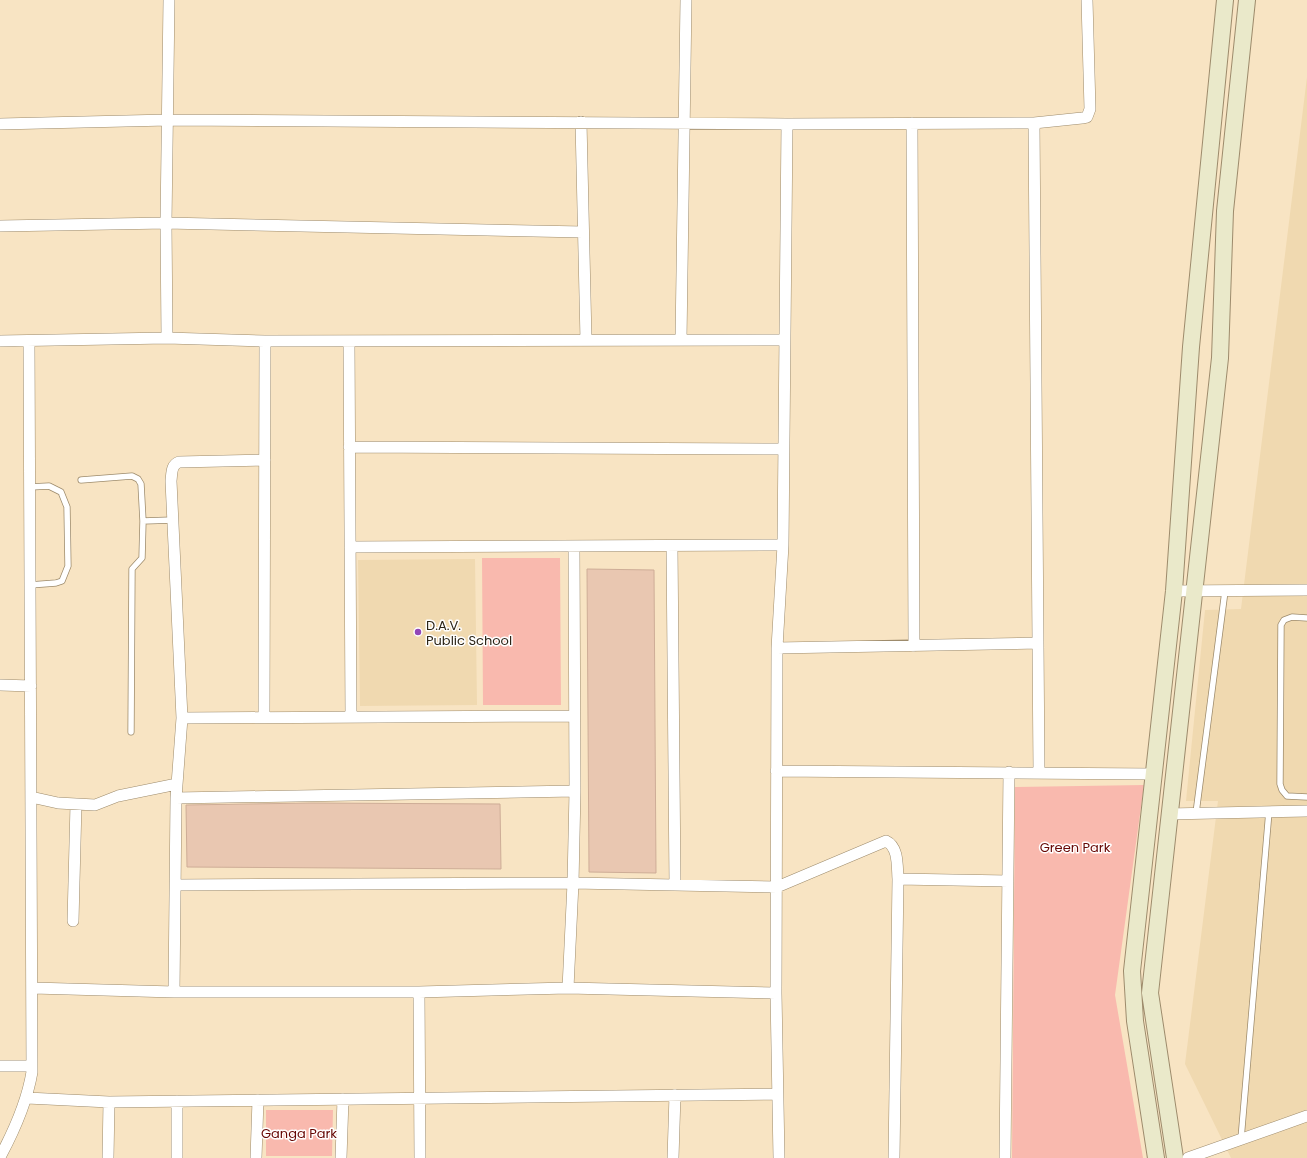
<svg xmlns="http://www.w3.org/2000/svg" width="1307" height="1158" font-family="Poppins,sans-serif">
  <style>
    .built { fill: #f0d9b0 }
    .green { fill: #f9b9ae }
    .building { fill: #e9c7b1; stroke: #cead97 }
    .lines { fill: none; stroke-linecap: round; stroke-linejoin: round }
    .lane-casing { stroke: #9d8b6c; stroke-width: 7 }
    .street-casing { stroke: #9d8b6c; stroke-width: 12 }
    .secondary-casing { stroke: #9d8b6c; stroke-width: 18 }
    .lane { stroke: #fff; stroke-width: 5.5 }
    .street { stroke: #fff; stroke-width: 11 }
    .secondary { stroke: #eae9ca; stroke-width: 16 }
    .poi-dot { fill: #9146b8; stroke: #fff; stroke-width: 1.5 }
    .labels { text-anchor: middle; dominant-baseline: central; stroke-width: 3; stroke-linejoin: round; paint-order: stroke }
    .poi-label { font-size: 13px; fill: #2c2518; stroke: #fff; text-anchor: start }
    .park-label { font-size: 13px; fill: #660704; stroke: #fff }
  </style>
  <rect width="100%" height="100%" fill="#f8e4c3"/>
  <path class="built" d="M1307,77V1158H1231L1185,1064L1218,801H1186L1205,610L1241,609Z
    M475,559L477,705L360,706L358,560Z"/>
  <path class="green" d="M482,558H560L561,705H483Z
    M1144,785L1115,995L1143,1158H1012L1015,787Z
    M266,1110H333L332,1156H266Z"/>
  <path class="building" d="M587,569L654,570L656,873L589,872Z
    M311,803L500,804L501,869L187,867L186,805Z"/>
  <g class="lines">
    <defs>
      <path id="lane" d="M81,480L132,476L138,479L141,484L143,521
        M30,487L49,486L61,492L67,507L68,566L62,581L56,583L30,585
        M1307,618L1292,617L1284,620L1281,625L1280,784L1282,790L1287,796L1307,797
        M131,732L132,569L142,558L143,521L173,520
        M1196,813L1225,591
        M1241,1139L1269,811"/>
      <path id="street" d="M581,122L586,340
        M912,123L914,646
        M1034,123L1039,773
        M0,124L168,120L787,124L1034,123L1082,118L1087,117L1090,109L1087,0
        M0,226L166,223L583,232
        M167,338L166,223L169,0
        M681,340L686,0
        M0,341L167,338L265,341L785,340
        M349,341L351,717
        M349,447L783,449
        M672,546L675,885
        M350,547L783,545
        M1174,591L1307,590
        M777,648L1038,643
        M0,685L31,686
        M264,717L265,341
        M182,718L574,716
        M776,771L1154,774
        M31,797L58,803L95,805L118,796L177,784
        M176,798L575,791
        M1169,814L1307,811
        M898,879L1008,881
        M176,885L573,883L777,887L886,841C899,847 897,867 898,879L894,1158
        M73,921L76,804
        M33,988L174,992H419L568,988L776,993
        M568,988L573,883L575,791L574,546
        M174,992L176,798L182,718L171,481C172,473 171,465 179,462L265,460
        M419,992L420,1158
        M0,1066H32
        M27,1098L109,1102L777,1094
        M0,1157C14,1131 27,1102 32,1072L29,341
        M108,1158L109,1102
        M177,1158V1101
        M256,1158L258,1100
        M341,1158L343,1099
        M673,1158L675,1095
        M779,1158L776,993L777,648L783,545L787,124
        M1005,1158L1009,772
        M1188,1158L1307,1116"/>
      <path id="secondary" d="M1156,1158L1135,1021L1132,971L1174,591L1191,347L1225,0
        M1175,1158L1150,993L1220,358L1225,211L1247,0"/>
    </defs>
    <use href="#lane" class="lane-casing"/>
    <use href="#street" class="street-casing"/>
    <use href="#secondary" class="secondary-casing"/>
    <use href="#lane" class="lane"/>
    <use href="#street" class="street"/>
    <use href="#secondary" class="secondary"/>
  </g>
  <circle class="poi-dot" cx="418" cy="632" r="4"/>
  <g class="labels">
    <g class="poi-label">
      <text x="426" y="625">D.A.V.<tspan x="426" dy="15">Public School</tspan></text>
    </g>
    <g class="park-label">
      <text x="1075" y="847">Green Park</text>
      <text x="299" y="1133">Ganga Park</text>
    </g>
  </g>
</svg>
